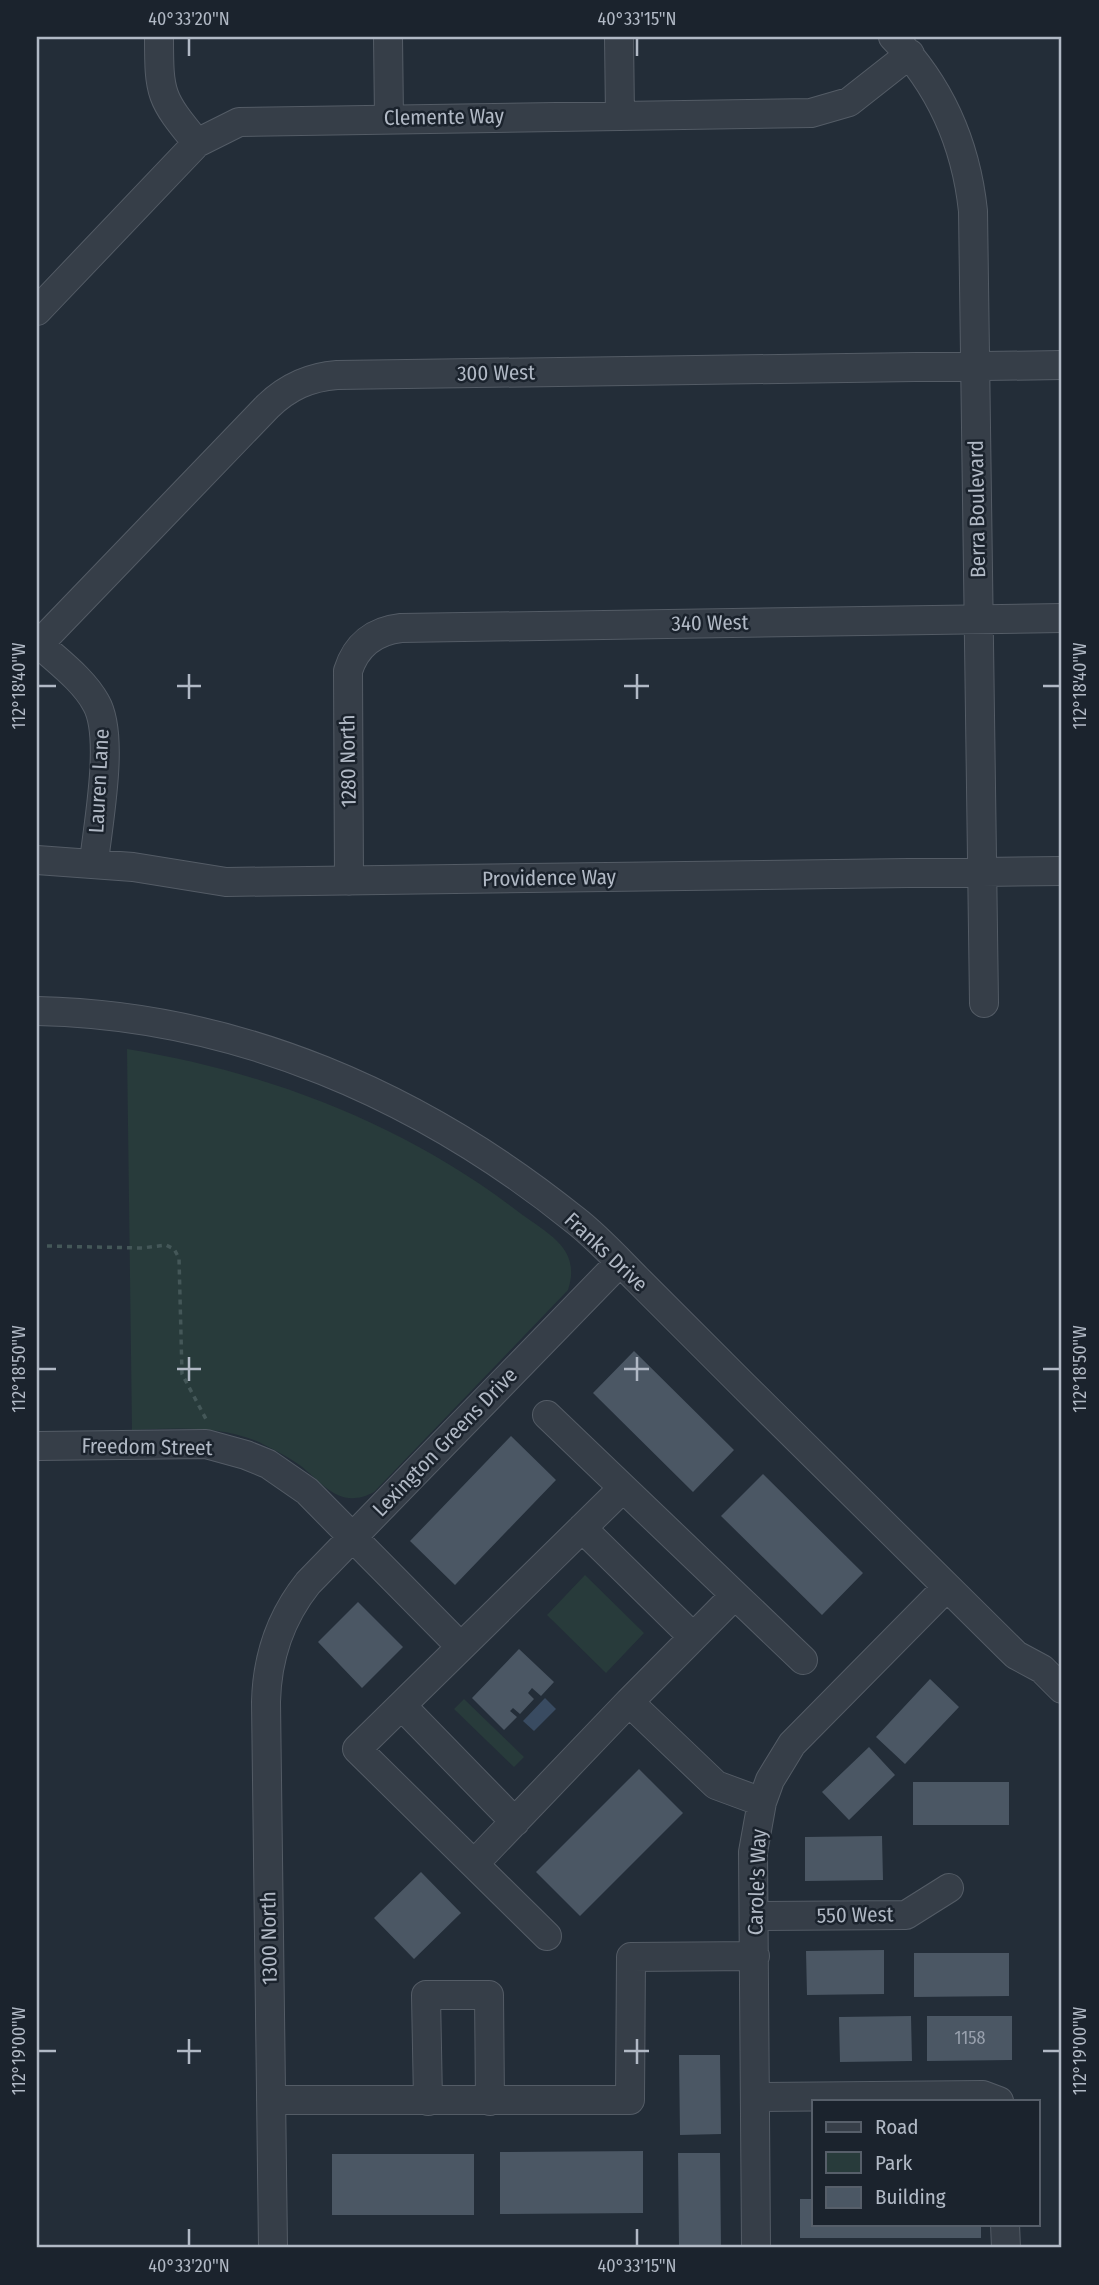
<svg xmlns="http://www.w3.org/2000/svg" width="1099" height="2285" font-family="'Fira Sans Condensed',sans-serif">
  <style>
    .green { fill: #283b3b }
    .water { fill: #394b61 }
    .building { fill: #4b5764 }
    .lines { fill: none; stroke-linecap: round; stroke-linejoin: round }
    .minor-casing { stroke: #545c66; stroke-width: 30 }
    .path { stroke: #445758; stroke-width: 3.5; stroke-dasharray: 5 5; stroke-linecap: butt }
    .minor { stroke: #363e48; stroke-width: 28 }
    .ticks { fill: none; stroke: #b1b9c5; stroke-width: 2.5 }
    .labels { text-anchor: middle; dominant-baseline: central; stroke-width: 5; stroke-linejoin: round; paint-order: stroke }
    .number-label { font-size: 18px; fill: #98a0ad }
    .street-label { font-size: 21px; fill: #b1b9c5; stroke: #1b232d }
    .neatline { fill: none; stroke: #b1b9c5; stroke-width: 2.5 }
    .ticks-label { font-size: 18px; text-anchor: middle; fill: #b1b9c5 }
  </style>
  <rect width="100%" height="100%" fill="#232d38"/>
  <path class="green" d="M127,1049C268,1072 403,1124 516,1210C547,1234 582,1247 568,1290L374,1492C341,1510 324,1485 301,1466C289,1457 272,1449 259,1442C219,1425 175,1428 132,1430Z
    M585,1575L644,1633L606,1673L547,1615Z
    M464,1699L524,1757L514,1767L454,1709Z"/>
  <path class="water" d="M545,1698L556,1709L534,1731L523,1721Z"/>
  <path class="building" d="M634,1351L734,1450L693,1492L593,1393Z
    M511,1436L556,1480L455,1585L410,1541Z
    M763,1474L863,1573L822,1615L721,1516Z
    M358,1602L403,1647L362,1688L318,1642Z
    M519,1649L554,1682L541,1696L532,1688L528,1693L534,1699L520,1714L513,1708L510,1711L517,1717L504,1730L472,1698Z
    M930,1679L959,1707L905,1764L876,1737Z
    M869,1747L895,1775L849,1820L822,1792Z
    M639,1769L683,1813L580,1916L536,1872Z
    M913,1782H1009V1825H913Z
    M882,1836L883,1880L805,1881V1837Z
    M421,1872L461,1913L414,1959L374,1918Z
    M884,1950V1994L807,1995L806,1951Z
    M914,1953H1009V1996L914,1997Z
    M911,2016L912,2061L840,2062L839,2017Z
    M927,2016H1012V2060L927,2061Z
    M679,2055H720L721,2134L680,2135Z
    M643,2151V2213L500,2214V2152Z
    M678,2153H720L721,2248H679Z
    M332,2154H474V2215H332Z
    M800,2199H814V2224H981V2238H800Z"/>
  <g class="lines">
    <defs>
      <path id="minor" d="M159,37C159,95 160,98 197,143
        M388,37L389,118
        M619,37L620,116
        M893,37C940,85 966,145 973,211L984,1003
        M37,311L197,143L239,122L811,113L849,102L910,54
        M37,642C56,660 83,679 96,703C115,736 98,823 94,862
        M39,644L268,406C288,387 309,377 337,375L1062,365
        M37,860L133,867L226,882L1062,871
        M349,881L348,671C356,645 374,631 401,628L1062,618
        M37,1011C237,1015 421,1096 575,1220C597,1237 617,1259 637,1279C672,1314 708,1350 744,1386C835,1476 925,1566 1016,1655L1042,1669L1062,1689
        M547,1415L735,1595
        M37,1446L206,1444L246,1455L268,1464L307,1491L461,1647
        M582,1528L693,1637
        M402,1706L515,1822
        M762,1802L716,1785L629,1702L735,1595L803,1660
        M474,1864L629,1702
        M755,1916L906,1915L949,1888
        M547,1936L357,1749L623,1488
        M756,2097L983,2095L999,2101
        M271,2100H630L631,1957L755,1956
        M428,2101L426,1995H489L490,2101
        M1005,2224L1006,2248
        M273,2248L266,1702C267,1658 280,1618 308,1583L620,1262
        M756,2248L753,1852L762,1802L770,1780L792,1744L947,1587"/>
    </defs>
    <use href="#minor" class="minor-casing"/>
    <path class="path" d="M47,1246L142,1248L166,1245L174,1249L179,1258L182,1374L207,1421"/>
    <use href="#minor" class="minor"/>
  </g>
  <path class="ticks" d="M189,38V56M637,38V56M189,674V699M637,674V699M38,686H56M177,686H201M624,686H649M1043,686H1060M189,1357V1381M637,1357V1381M38,1369H56M177,1369H201M624,1369H649M1043,1369H1060M189,2039V2064M637,2039V2064M38,2051H56M177,2051H201M624,2051H649M1043,2051H1060M189,2229V2246M637,2229V2246"/>
  <g class="labels">
    <g class="number-label">
      <text x="970" y="2038">1158</text>
    </g>
    <g class="street-label">
      <text transform="translate(444 117) rotate(-1)">Clemente Way</text>
      <text transform="translate(496 373) rotate(-1)">300 West</text>
      <text transform="translate(977 509) rotate(-91)">Berra Boulevard</text>
      <text transform="translate(710 623) rotate(-1)">340 West</text>
      <text transform="translate(348 761) rotate(-91)">1280 North</text>
      <text transform="translate(99 781) rotate(-87)">Lauren Lane</text>
      <text transform="translate(549 878) rotate(-1)">Providence Way</text>
      <text transform="translate(606 1252) rotate(43)">Franks Drive</text>
      <text transform="translate(445 1442) rotate(-46)">Lexington Greens Drive</text>
      <text transform="translate(147 1447) rotate(1)">Freedom Street</text>
      <text transform="translate(757 1882) rotate(-88)">Carole's Way</text>
      <text transform="translate(855 1915) rotate(-1)">550 West</text>
      <text transform="translate(269 1938) rotate(-91)">1300 North</text>
    </g>
  </g>
  <rect width="1099" height="2285" fill="none" stroke="#1b232d" stroke-width="77"/>
  <rect x="812" y="2100" width="228" height="126" fill="#1b232d" stroke="#575f6a" stroke-width="2"/>
  <rect x="826" y="2122" width="35" height="10" fill="#363e48" stroke="#575f6a" stroke-width="2"/>
  <text x="875" y="2134" font-size="21" fill="#b1b9c5">Road</text>
  <rect x="826" y="2152" width="35" height="21" fill="#283b3b" stroke="#575f6a" stroke-width="2"/>
  <text x="875" y="2170" font-size="21" fill="#b1b9c5">Park</text>
  <rect x="826" y="2187" width="35" height="21" fill="#4b5764" stroke="#575f6a" stroke-width="2"/>
  <text x="875" y="2204" font-size="21" fill="#b1b9c5">Building</text>
  <rect x="38" y="38" width="1022" height="2208" class="neatline"/>
  <g class="ticks-label">
    <text x="189" y="25">40°33'20"N</text>
    <text x="637" y="25">40°33'15"N</text>
    <text transform="translate(1080 686) rotate(-90)" y="6">112°18'40"W</text>
    <text transform="translate(19 686) rotate(-90)" y="6">112°18'40"W</text>
    <text transform="translate(19 1369) rotate(-90)" y="6">112°18'50"W</text>
    <text transform="translate(1080 1369) rotate(-90)" y="6">112°18'50"W</text>
    <text transform="translate(19 2051) rotate(-90)" y="6">112°19'00"W</text>
    <text transform="translate(1080 2051) rotate(-90)" y="6">112°19'00"W</text>
    <text x="189" y="2272">40°33'20"N</text>
    <text x="637" y="2272">40°33'15"N</text>
  </g>
</svg>
